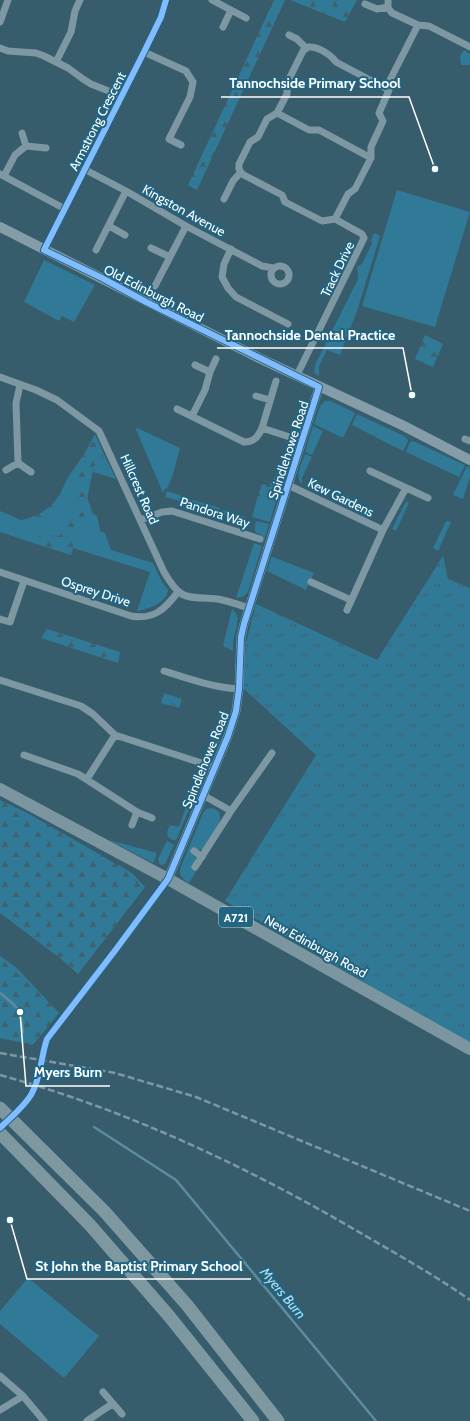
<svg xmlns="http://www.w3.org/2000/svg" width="470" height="1421" font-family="Cabin,sans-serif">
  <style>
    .grass { fill: #317a97 }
    .forest { fill: url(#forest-firs) }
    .park { fill: url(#park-tufts) }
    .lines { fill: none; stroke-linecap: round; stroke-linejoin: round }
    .stream { stroke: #5c8ca0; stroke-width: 2.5 }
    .minor { stroke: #7d98a2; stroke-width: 7 }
    .tertiary { stroke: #7d98a2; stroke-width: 9 }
    .secondary { stroke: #849da8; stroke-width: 10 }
    .primary { stroke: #7b96a0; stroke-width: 12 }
    .motorway { stroke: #7e98a2; stroke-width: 13 }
    .rail { stroke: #7e98a2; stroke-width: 2.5; stroke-dasharray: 7 3; stroke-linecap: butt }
    .cycleway-casing { stroke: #216582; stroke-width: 8 }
    .cycleway { stroke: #80bcff; stroke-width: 6 }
    .labels { text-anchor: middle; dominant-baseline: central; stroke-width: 4; stroke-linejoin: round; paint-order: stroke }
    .shield { fill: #216582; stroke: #bcd1da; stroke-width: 1 }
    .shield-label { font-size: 12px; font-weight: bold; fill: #fff }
    .street-label { font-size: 13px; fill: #fff; stroke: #216582 }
    .water-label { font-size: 14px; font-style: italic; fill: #b3dff0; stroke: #216582 }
    .leader { fill: none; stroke: #fff; stroke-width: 1.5 }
    .callout-dot { fill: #fff; stroke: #216582; stroke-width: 1.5 }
    .callout-label { font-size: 14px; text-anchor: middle; font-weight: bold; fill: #fff; stroke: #216582; stroke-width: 4; stroke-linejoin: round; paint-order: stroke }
  </style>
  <defs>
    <pattern id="forest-firs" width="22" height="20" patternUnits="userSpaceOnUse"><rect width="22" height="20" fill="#317a97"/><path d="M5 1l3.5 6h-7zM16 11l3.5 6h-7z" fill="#40616e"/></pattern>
    <pattern id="park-tufts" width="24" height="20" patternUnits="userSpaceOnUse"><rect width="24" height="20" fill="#317a97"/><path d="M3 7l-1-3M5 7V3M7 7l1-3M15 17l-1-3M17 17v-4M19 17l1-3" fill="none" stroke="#40616e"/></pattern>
  </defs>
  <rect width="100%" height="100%" fill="#375c6c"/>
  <path class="grass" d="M464,50L470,54V65H461L460,56Z
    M397,190L470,212L435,327L362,306Z
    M374,233L380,236L357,311L340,355L327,350L319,366V376L314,373L315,365L358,279L357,267L362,264L372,243L371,240Z
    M44,260L95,285L74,322L62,316L59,321L24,302Z
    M325,401H331L355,413L343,438L314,424L320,406Z
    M357,414L406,437L408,441L403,451L352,425Z
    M313,426L323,431L312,455L305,452Z
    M135,427L180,448L173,474L167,489L165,488L163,493Z
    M413,441L465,465L459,477L406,452L410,442Z
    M290,444L292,451L286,470L281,469Z
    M103,452L116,479L93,472L94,465L102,464Z
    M305,454L312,457L302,478V484C294,477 302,463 305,454Z
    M467,466L470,468V477L463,499L453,495Z
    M67,479L75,482C76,484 77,486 78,488C80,500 68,528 59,536C50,535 36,535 30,542L0,532V511L21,520L29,518L30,521L54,507L51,506L60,494Z
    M167,491L189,498L187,503L165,497Z
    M258,496L277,497L270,522L252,517Z
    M87,497L93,514L97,516L100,531L105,533L111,550L153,563L162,582L168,590C167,603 148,609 137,611L150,572L73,548V539L82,524Z
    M192,500L220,508L218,513L190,504Z
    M406,501L409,503L396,531L392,529Z
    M223,510L245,517L243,521L221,514Z
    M256,521L269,524L263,543L260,542L262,536L255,532V527Z
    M446,521L451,522L438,551L433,548Z
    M254,543L262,546L248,592L243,597L236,598Z
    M273,557L314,573L306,590L267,571L271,558Z
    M232,609C242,616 236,628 234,637C233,642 233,646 233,651L223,646Z
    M212,736L221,738C217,747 214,758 204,758Z
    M199,769L203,775L202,779L176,840H173L168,837L167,832L170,825L179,827Z
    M211,808C219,810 222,814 219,822L221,824L204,849L199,850L194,848L191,852L196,858L192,866L197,870L189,883C183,880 179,876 180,869L203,813L206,809Z
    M109,840L157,853L153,863Z
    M167,841L174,845L165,864L160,865L158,859Z
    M28,1278L99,1336L64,1378L0,1324V1311Z"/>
  <path class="forest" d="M274,0H285L197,190L188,185Z
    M290,0H357L345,22Z
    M425,335L443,344L433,367L415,359Z
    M95,434L103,452L102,464L94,465L82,524L73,539V548L71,555L30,542C36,535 50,535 59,536C68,528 80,500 78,488C77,486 76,484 75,482L67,479L86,451Z
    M281,469L286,470L277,497L258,496L262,484L268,486Z
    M51,506L54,507L56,512C51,521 42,522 33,523L29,518L41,513Z
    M47,629L120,652L118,663L41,638Z
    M0,800L27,813L132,873L145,887L78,974L61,959L0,913Z
    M0,956L17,968L59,1013L33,1045L0,1038Z"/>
  <path class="park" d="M443,556L448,579L470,588V1043L420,1017L356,977L225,901L316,755L243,688L246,643L256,604L377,660Z
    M164,693L182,699L179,708L161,703Z"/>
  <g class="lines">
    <path class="stream" d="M0,993C19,1008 20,1008 23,1032
      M94,1127L176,1180L376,1421"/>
    <path class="minor" d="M212,0L246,18
      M388,0V8L392,13L418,25L429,26L470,47
      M365,4L377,9L388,7
      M0,22L8,0
      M223,27L231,10
      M289,35L297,39L306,48
      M0,48L8,51L36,53L44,56L68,68L83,79L91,84L121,96
      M144,52L186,71L193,82L190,97L169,139L181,145
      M56,62L71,32L75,11L80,0
      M277,113L309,130H319L371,158
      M22,133L26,146L46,148
      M84,169L126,191L186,226L262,266L273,268
      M0,174L65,209
      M4,176L15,155L26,146
      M224,199L233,181L241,172
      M335,219L348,194L355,189L371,158V147L383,121L379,113L389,90L390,80L418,25
      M109,226L125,235
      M151,248L170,257
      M231,249L224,264L222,277L228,288L236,297L288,324
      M44,250L144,52L161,17L166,0
      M96,250L126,191
      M271 275a9 9 0 1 1 18 0a9 9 0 1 1-18 0Z
      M155,286L186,226
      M195,365L210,372
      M297,375L364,238L362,234L335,219L322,221L285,202L282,195L242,174L239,169V164L250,142L258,137L267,119L277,113L287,94V83L303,51L308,47C318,46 331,55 336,62L389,90
      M0,377L36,390L57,400L99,431L164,572C182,603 187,596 218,599C229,601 239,605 249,608
      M256,396L270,400
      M177,409L244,442C254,442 258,437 262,428L302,441
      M192,416L205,390L210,372L216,359
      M262,428L276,381
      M465,439L470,441
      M18,463L16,403L20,385
      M6,470L18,463L31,472
      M370,471L428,498
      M288,485L383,530L347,610
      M141,520L162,512L172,511L260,539
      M383,530L406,488
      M0,572L131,616C154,620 165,609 178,592
      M311,582L351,600
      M0,619L10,622L24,581
      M164,671C189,679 212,687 239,689
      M0,680L81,706L93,714L115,735L214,767
      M24,755L78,774L137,812L152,818
      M87,779L115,735
      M231,811L272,753
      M132,825L137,812
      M194,851L202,857
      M195,867L231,811L203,795
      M78,999L117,948L168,879
      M0,1376L23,1396L44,1421
      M103,1392L122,1414
      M0,1410L23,1396
      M87,1421L112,1404"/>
    <path class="tertiary" d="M168,879L228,736L236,711L239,689L241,637L244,624L319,387"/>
    <path class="secondary" d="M0,227L259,358L402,425L470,460"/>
    <path class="primary" d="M0,789L168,879L470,1049"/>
    <path class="motorway" d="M0,1108L104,1211L187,1305L278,1421
      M0,1133L90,1225L169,1316L253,1421"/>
    <path class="rail" d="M0,1053L115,1073L196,1097L470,1211
      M0,1075C128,1110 250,1168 364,1235C400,1256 436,1276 470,1300"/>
    <defs>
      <path id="cycleway" d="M0,1128C10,1118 26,1105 32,1093C41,1077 41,1056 47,1039L117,948L168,879L228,736L236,711L239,689L241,637L244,624L319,387L146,302L102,278L44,250L144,52L161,17L166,0"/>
    </defs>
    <use href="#cycleway" class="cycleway-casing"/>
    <use href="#cycleway" class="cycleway"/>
  </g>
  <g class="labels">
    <rect class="shield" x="219" y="907" width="34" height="20" rx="3"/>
    <g class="shield-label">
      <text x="236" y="917">A721</text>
    </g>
    <g class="street-label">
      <text transform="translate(97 121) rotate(-63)">Armstrong Crescent</text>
      <text transform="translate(184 210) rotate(29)">Kingston Avenue</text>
      <text transform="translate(337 269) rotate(-64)">Track Drive</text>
      <text transform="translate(154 293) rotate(27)">Old Edinburgh Road</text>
      <text transform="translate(288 450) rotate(-72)">Spindlehowe Road</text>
      <text transform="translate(140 489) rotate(66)">Hillcrest Road</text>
      <text transform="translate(341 497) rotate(26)">Kew Gardens</text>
      <text transform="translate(215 512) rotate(18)">Pandora Way</text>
      <text transform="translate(96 591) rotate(18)">Osprey Drive</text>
      <text transform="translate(205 760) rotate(-68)">Spindlehowe Road</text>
      <text transform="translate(316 946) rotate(29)">New Edinburgh Road</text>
    </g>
    <g class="water-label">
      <text transform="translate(283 1293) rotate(50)">Myers Burn</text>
    </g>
  </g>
  <path class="leader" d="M435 169L409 97H221M412 395L403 348H217M20 1012L26 1086H110M10 1220L27 1279H251"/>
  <g class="callout-dot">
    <circle cx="435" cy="169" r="4"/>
    <circle cx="412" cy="395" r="4"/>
    <circle cx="20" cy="1012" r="4"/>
    <circle cx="10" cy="1220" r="4"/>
  </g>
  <g class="callout-label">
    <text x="315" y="88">Tannochside Primary School</text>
    <text x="310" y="340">Tannochside Dental Practice</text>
    <text x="68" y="1077">Myers Burn</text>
    <text x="139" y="1271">St John the Baptist Primary School</text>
  </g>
</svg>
